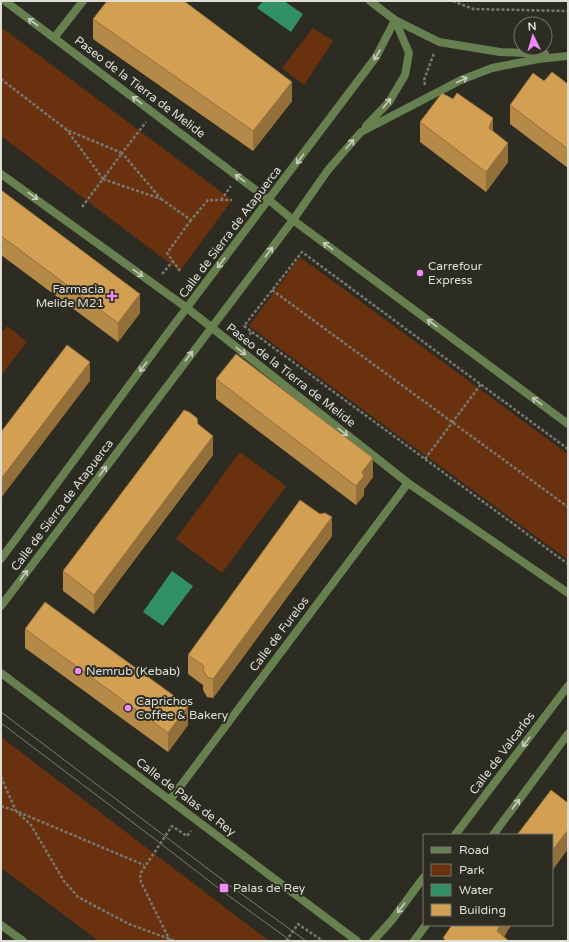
<svg xmlns="http://www.w3.org/2000/svg" width="569" height="942" font-family="'Varela Round',sans-serif">
  <style>
    .green { fill: #69310d }
    .water { fill: #319064 }
    .lines { fill: none; stroke-linecap: round; stroke-linejoin: round }
    .path { stroke: #797870; stroke-width: 2.5; stroke-dasharray: 3 2; stroke-linecap: butt }
    .minor { stroke: #668050; stroke-width: 8 }
    .tertiary { stroke: #668050; stroke-width: 8 }
    .tram { stroke: #7d7d74; stroke-width: 1 }
    .wall { fill: #b58947 }
    .shaded-wall { fill: #936f3a }
    .building { fill: #d29f53; stroke: #936f3a }
    .oneway { stroke: #c7ccbd }
    .poi-dot { fill: #ef8bf6; stroke: #2d2c22; stroke-width: 1.5 }
    .labels { text-anchor: middle; dominant-baseline: central; stroke-width: 4; stroke-linejoin: round; paint-order: stroke }
    .street-label { font-size: 12px; fill: #dfdfd8; stroke: #2d2c22 }
    .poi-label { font-size: 12px; fill: #dfdfd8; stroke: #2d2c22; text-anchor: start }
  </style>
  <rect width="100%" height="100%" fill="#2d2c22"/>
  <path class="green" d="M1,27L232,200L180,271L1,136Z
    M313,28L333,41L304,85L282,68Z
    M300,257L568,454V560L249,326Z
    M7,326L27,342L1,375V333Z
    M240,452L286,486L222,573L176,539Z
    M1,737L269,941H99L1,868Z"/>
  <path class="water" d="M263,1H284L303,14L291,32L257,8Z
    M172,571L193,586L163,626L143,612Z"/>
  <g class="lines">
    <path class="path" d="M453,1L473,9L568,11
      M1,79L67,130L122,153L103,179L67,130
      M425,85L424,80L434,53
      M161,199L191,220L208,200H232
      M221,200L231,186
      M82,207L103,179L161,199L122,153L146,122
      M180,271L167,253L191,220
      M162,274L173,261
      M272,290L568,507
      M247,339L252,331
      M568,449L302,252L244,326L568,564
      M425,459L481,384
      M1,777L16,811L144,865
      M1,806L16,811L31,825L64,881L78,897L129,924L175,941
      M170,941L141,882L140,874L172,826L187,836L191,831
      M286,941L298,924L323,941"/>
    <path class="minor" d="M5,1L269,200L293,220L568,424
      M370,1L395,20L439,42L500,52L545,54
      M54,38L83,1
      M366,126L389,102L405,75L409,53L395,20
      M1,174L187,308L408,483L568,593
      M1,559L164,338L376,57L395,20
      M1,606L293,220L328,170L361,132L461,80L492,68L538,59L568,56
      M1,673L357,941
      M170,800L408,483
      M455,835L568,686
      M493,835L568,734
      M373,941L392,920L424,877
      M414,941L426,925"/>
    <path class="tertiary" d="M1,925L23,941"/>
    <path class="tram" d="M1,712L228,884L306,941
      M1,723L160,843L222,891L291,941"/>
  </g>
  <path class="wall" d="M93,19L292,101L253,151L93,39Z
    M568,84V168L510,124V105Z
    M420,122L493,131L508,162L486,192L420,142Z
    M1,190L140,313L118,342L1,255Z
    M216,379L373,477L364,489V495L356,505L216,399Z
    M198,424L213,455L94,614L63,591V571Z
    M332,536L216,694L213,698L207,697L203,690V685L188,674V655Z
    M25,629L188,725L168,752L25,648Z"/>
  <path class="shaded-wall" d="M292,82V101L253,151V131Z
    M493,118V138L489,128Z
    M508,143V162L486,192V172Z
    M140,294V313L118,342V323Z
    M90,362V381L1,498V479Z
    M213,436V455L94,614V595Z
    M373,458V477L364,489V495L356,505V486L362,472Z
    M332,517V536L216,694L213,698V679Z
    M188,706V725L168,752V733Z
    M568,830V849L552,871V851Z
    M500,925H512L508,930L502,941L497,931Z"/>
  <path class="building" d="M107,1H184L292,82L253,131L93,19Z
    M552,72L568,84V149L510,105L533,73L544,81Z
    M442,93L453,99L457,93L493,118L489,128L508,143L486,172L420,122Z
    M1,190L140,294L118,323L1,236Z
    M67,345L90,362L1,479V432Z
    M236,354L373,458L362,472L364,476L356,486L216,379Z
    M184,410L189,412L197,418L198,424L213,436L94,595L63,571Z
    M300,500L320,514L325,513L332,517L216,675L213,679L207,677L203,670L204,666L188,655Z
    M45,602L188,706L168,733L25,629Z
    M551,790L568,803V830L552,851V835H517Z
    M452,925H500L497,931L509,941H446L443,938Z"/>
  <defs><path id="oneway-shaft" d="M-6 0H5M1.5-3L5.5 0L1.5 3" fill="none" stroke-width="1.6" stroke-linecap="round" stroke-linejoin="round"/></defs>
  <g class="oneway">
    <use href="#oneway-shaft" transform="translate(33 22) rotate(-143)"/>
    <use href="#oneway-shaft" transform="translate(377 55) rotate(121)"/>
    <use href="#oneway-shaft" transform="translate(462 80) rotate(-24)"/>
    <use href="#oneway-shaft" transform="translate(137 100) rotate(-143)"/>
    <use href="#oneway-shaft" transform="translate(387 103) rotate(-51)"/>
    <use href="#oneway-shaft" transform="translate(350 144) rotate(-49)"/>
    <use href="#oneway-shaft" transform="translate(300 159) rotate(127)"/>
    <use href="#oneway-shaft" transform="translate(240 178) rotate(-143)"/>
    <use href="#oneway-shaft" transform="translate(33 196) rotate(36)"/>
    <use href="#oneway-shaft" transform="translate(328 246) rotate(-143)"/>
    <use href="#oneway-shaft" transform="translate(269 252) rotate(-53)"/>
    <use href="#oneway-shaft" transform="translate(221 263) rotate(127)"/>
    <use href="#oneway-shaft" transform="translate(138 273) rotate(36)"/>
    <use href="#oneway-shaft" transform="translate(432 323) rotate(-143)"/>
    <use href="#oneway-shaft" transform="translate(241 351) rotate(38)"/>
    <use href="#oneway-shaft" transform="translate(189 356) rotate(-53)"/>
    <use href="#oneway-shaft" transform="translate(143 367) rotate(127)"/>
    <use href="#oneway-shaft" transform="translate(537 401) rotate(-143)"/>
    <use href="#oneway-shaft" transform="translate(343 432) rotate(38)"/>
    <use href="#oneway-shaft" transform="translate(103 471) rotate(-53)"/>
    <use href="#oneway-shaft" transform="translate(24 575) rotate(-53)"/>
    <use href="#oneway-shaft" transform="translate(526 742) rotate(127)"/>
    <use href="#oneway-shaft" transform="translate(516 804) rotate(-53)"/>
    <use href="#oneway-shaft" transform="translate(401 908) rotate(127)"/>
  </g>
  <g class="poi-dot">
    <circle cx="420" cy="273" r="4"/>
    <path d="M110 290h4v4h4v4h-4v4h-4v-4h-4v-4h4z"/>
    <circle cx="78" cy="671" r="4"/>
    <circle cx="128" cy="708" r="4"/>
    <rect x="219" y="883" width="10" height="10" rx="2"/>
  </g>
  <g class="labels">
    <g class="street-label">
      <text transform="translate(140 87) rotate(37)">Paseo de la Tierra de Melide</text>
      <text transform="translate(230 232) rotate(-53)">Calle de Sierra de Atapuerca</text>
      <text transform="translate(291 375) rotate(38)">Paseo de la Tierra de Melide</text>
      <text transform="translate(62 505) rotate(-53)">Calle de Sierra de Atapuerca</text>
      <text transform="translate(279 634) rotate(-53)">Calle de Furelos</text>
      <text transform="translate(502 753) rotate(-53)">Calle de Valcarlos</text>
      <text transform="translate(186 797) rotate(37)">Calle de Palas de Rey</text>
    </g>
    <g class="poi-label">
      <text x="428" y="266">Carrefour<tspan x="428" dy="14">Express</tspan></text>
      <text x="104" y="289" text-anchor="end">Farmacia<tspan x="104" dy="14">Melide M21</tspan></text>
      <text x="86" y="671">Nemrub (Kebab)</text>
      <text x="136" y="701">Caprichos<tspan x="136" dy="14">Coffee &amp; Bakery</tspan></text>
      <text x="233" y="888">Palas de Rey</text>
    </g>
  </g>
  <rect width="569" height="942" fill="none" stroke="#dfdfd8" stroke-width="4"/>
  <rect x="423" y="834" width="130" height="92" fill="#2d2c22" stroke="#74746b"/>
  <rect x="431" y="847" width="20" height="6" fill="#668050" stroke="#74746b"/>
  <text x="459" y="854" font-size="12" fill="#dfdfd8">Road</text>
  <rect x="431" y="864" width="20" height="12" fill="#69310d" stroke="#74746b"/>
  <text x="459" y="874" font-size="12" fill="#dfdfd8">Park</text>
  <rect x="431" y="884" width="20" height="12" fill="#319064" stroke="#74746b"/>
  <text x="459" y="894" font-size="12" fill="#dfdfd8">Water</text>
  <rect x="431" y="904" width="20" height="12" fill="#d29f53" stroke="#74746b"/>
  <text x="459" y="914" font-size="12" fill="#dfdfd8">Building</text>
  <g transform="translate(533 36) rotate(355)"><circle r="19" fill="#2d2c22" stroke="#74746b"/>
  <path d="M0-3L7 15L0 10L-7 15Z" fill="#ef8bf6"/>
  <text y="-6" font-size="11" font-weight="bold" text-anchor="middle" fill="#dfdfd8">N</text>
  </g>
</svg>
